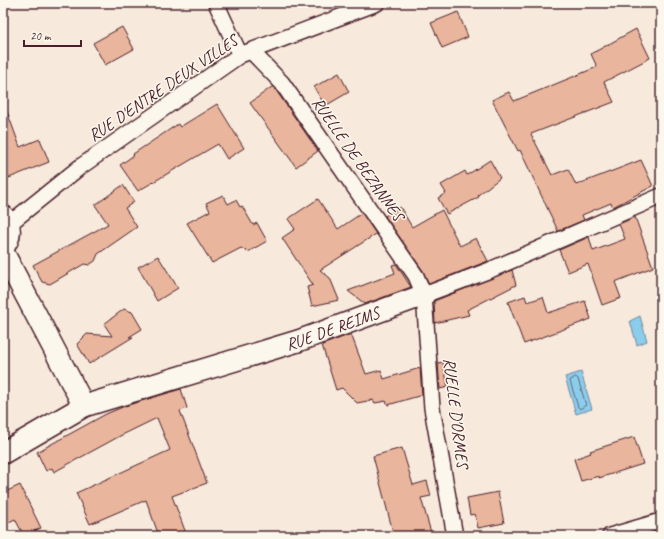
<svg xmlns="http://www.w3.org/2000/svg" width="664" height="539" font-family="Caveat,sans-serif">
  <style>
    .water { fill: #8bcdec; stroke: #71879f }
    .lines { fill: none; stroke-linecap: round; stroke-linejoin: round }
    .shore { stroke: #646578; stroke-width: 1 }
    .building { fill: #e9b59c; stroke: #4a1f2b }
    .street-casing { stroke: #4a1f2b; stroke-width: 18 }
    .secondary-casing { stroke: #4a1f2b; stroke-width: 24 }
    .street { stroke: #fbf7ec; stroke-width: 15 }
    .secondary { stroke: #fbf7ec; stroke-width: 21 }
    .labels { text-anchor: middle; dominant-baseline: central; stroke-width: 3; stroke-linejoin: round; paint-order: stroke }
    .street-label { font-size: 17px; fill: #4a1f2b; stroke: #fbf7ec }
  </style>
  <rect width="100%" height="100%" fill="#f7eadc"/>
  <filter id="ink" filterUnits="userSpaceOnUse"><feTurbulence type="fractalNoise" baseFrequency=".025" numOctaves="2"/><feDisplacementMap in="SourceGraphic" scale="8" xChannelSelector="R" yChannelSelector="G"/><feConvolveMatrix kernelMatrix="1 2 1 2 8 2 1 2 1" color-interpolation-filters="sRGB"/></filter>
  <g filter="url(#ink)">
    <path class="water" d="M640,316L647,341L637,345L630,321Z
      M581,372L592,409L576,414L565,377Z"/>
    <g class="lines">
      <path class="shore" d="M576,377L578,379L586,405L580,409L578,407L570,381Z"/>
    </g>
    <path class="building" d="M458,12L468,37L442,48L431,23Z
      M122,27L134,49L105,65L93,43Z
      M636,29L650,58L604,82L614,102L531,134L552,175L568,169L576,185L641,160L653,186L613,207L611,203L582,215L584,220L558,231L520,150L518,151L492,100L509,92L514,101L597,67L591,54Z
      M339,73L349,92L325,106L314,87Z
      M273,86L318,151L296,167L250,103Z
      M217,104L244,148L227,159L218,144L138,191L120,165L134,155L133,154L178,124L180,127Z
      M3,106H5L20,147L40,139L49,162L9,178L3,163Z
      M490,160L500,178L478,195L479,197L447,214L438,198L446,193L441,185L465,171L467,175Z
      M123,185L134,202L125,208L137,227L98,254L95,261L89,265L84,264L50,284L42,282L33,265L108,224L95,205Z
      M223,195L228,204L236,200L240,207L242,206L253,225L257,223L267,241L248,252L241,248L212,263L187,223L210,211L206,203Z
      M318,199L338,229L362,213L376,234L320,270L330,278L339,300L312,306L307,287L313,285L282,238L295,229L288,219Z
      M400,207L412,227L442,210L460,246L476,238L488,261L429,284L423,271L385,216Z
      M635,217L653,267L615,282L621,298L602,305L588,264L568,272L559,250L589,237L593,251L625,239L619,224Z
      M158,256L178,288L157,301L138,267Z
      M396,264L411,287L365,304L348,291L395,273L392,265Z
      M512,270L516,285L467,310L469,315L435,323L434,301Z
      M525,296L527,302L543,297L548,313L585,301L591,319L524,344L508,302Z
      M124,309L132,312L142,329L129,337H133L89,364L77,344L87,334L112,336L104,324Z
      M351,334L366,374L381,370L384,379L420,368L422,395L388,405L386,401L375,403L373,400L357,403L342,388L336,390L322,345Z
      M443,362L448,387L440,389L438,363Z
      M181,389L187,408L180,411L207,483L172,496L187,536H159L146,500L90,524L76,493L170,450L157,418L120,436L54,472L52,468L46,471L37,452L106,414L125,406Z
      M634,437L643,464L599,478V476L581,481L574,459L591,453L590,451Z
      M402,448L413,485L427,481L431,496L421,498L432,536H394L373,456Z
      M20,485L41,528L24,536L15,519L3,525V493Z
      M498,492L504,523L478,528L475,514L470,515L467,498Z"/>
    <g class="lines">
      <defs>
        <path id="street" d="M216,3L240,55
          M251,51L282,83L416,276L424,295L432,408L455,536
          M9,224L80,167L240,55L377,3
          M424,295L490,270L661,196
          M610,536L661,521"/>
        <g id="secondary">
          <path d="M3,216C12,225 11,238 3,247"/>
          <path d="M3,252L84,406"/>
          <path id="s1" d="M3,453L84,406L298,341L424,295"/>
        </g>
      </defs>
      <use href="#street" class="street-casing"/>
      <use href="#secondary" class="secondary-casing"/>
      <use href="#street" class="street"/>
      <use href="#secondary" class="secondary"/>
    </g>
  </g>
  <g class="labels">
    <g class="street-label">
      <text transform="translate(163 88) rotate(-34)">RUE D'ENTRE DEUX VILLES</text>
      <text transform="translate(358 159) rotate(55)">RUELLE DE BEZANNES</text>
      <text stroke="none"><textPath href="#s1" startOffset="354">RUE DE REIMS</textPath></text>
      <text transform="translate(456 413) rotate(83)">RUELLE D'ORMES</text>
    </g>
  </g>
  <rect width="664" height="539" fill="none" stroke="#fbf7ec" stroke-width="16"/>
  <rect x="8" y="8" width="648" height="523" fill="none" stroke="#4a1f2b" stroke-width="1.5" filter="url(#ink)"/>
  <path d="M24 40v6h57v-6" fill="none" stroke="#4a1f2b" stroke-width="2"/>
  <text x="30" y="40" font-size="12" fill="#4a1f2b" stroke="#fbf7ec" stroke-width="3" paint-order="stroke">20 m</text>
</svg>
